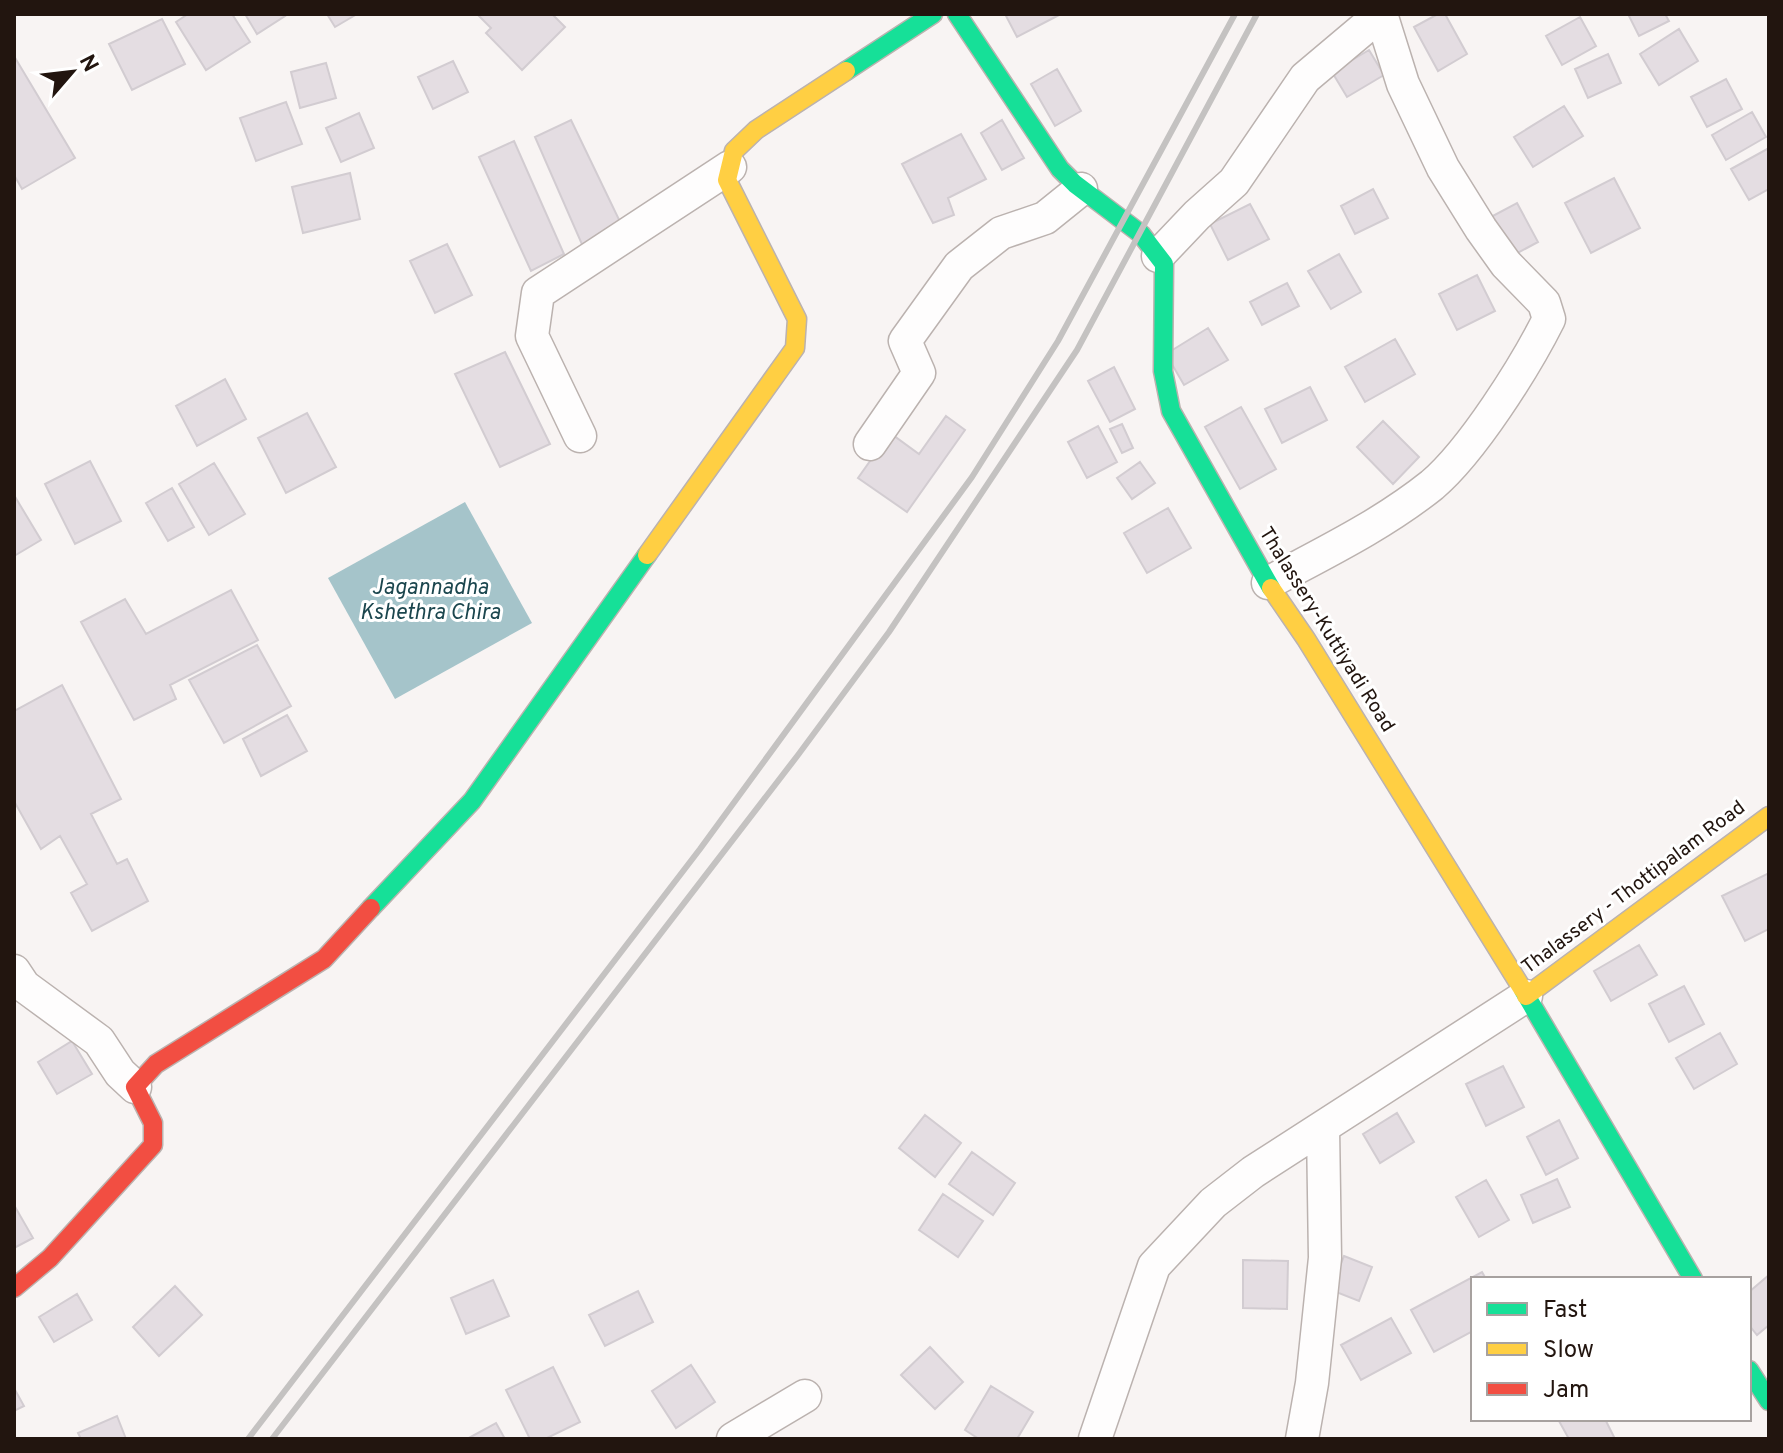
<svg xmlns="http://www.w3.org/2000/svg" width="1783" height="1453" font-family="Overpass,sans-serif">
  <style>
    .water { fill: #a5c4ca }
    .building { fill: #e4dde2; stroke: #d2ccd1; stroke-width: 2 }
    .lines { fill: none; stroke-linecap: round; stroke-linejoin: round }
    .street-casing { stroke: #bbb2af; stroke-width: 35 }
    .fast-casing { stroke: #bbb2af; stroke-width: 21 }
    .slow-casing { stroke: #bbb2af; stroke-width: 21 }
    .jam-casing { stroke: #bbb2af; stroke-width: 21 }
    .street { stroke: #fefdfd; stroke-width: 32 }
    .fast { stroke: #16e098; stroke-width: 18 }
    .slow { stroke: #ffcf43; stroke-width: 18 }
    .jam { stroke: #f24e42; stroke-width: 18 }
    .rail { stroke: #c4c2c1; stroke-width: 6 }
    .labels { text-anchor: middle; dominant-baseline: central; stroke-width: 6; stroke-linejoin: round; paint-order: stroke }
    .street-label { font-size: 20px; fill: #22150f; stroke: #fff }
    .water-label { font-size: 22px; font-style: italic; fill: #1b464e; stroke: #fff }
  </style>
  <rect width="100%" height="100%" fill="#f8f4f3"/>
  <path class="water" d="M465,502L532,623L395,699L328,578Z"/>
  <path class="building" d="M188,14H232L250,42L206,70L176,22Z
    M245,14H283L285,16L257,34Z
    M327,14H357L335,27Z
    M477,14H552L565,27L522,70L486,33L491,28Z
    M1005,14H1061L1017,37Z
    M1438,14H1445L1467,54L1438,71L1414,27Z
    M1628,14H1665L1669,21L1639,36Z
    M1580,17L1596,46L1562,65L1546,36Z
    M162,19L185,64L132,90L109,44Z
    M1679,29L1698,61L1659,85L1640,54Z
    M1369,50L1384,75L1347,97L1332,72Z
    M1608,54L1621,83L1588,98L1575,69Z
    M14,56L75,158L22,189L14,175Z
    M453,61L468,92L433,109L418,77Z
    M326,63L336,98L300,108L291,72Z
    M1057,69L1081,111L1055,126L1031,84Z
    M1726,79L1742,109L1707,127L1691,97Z
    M286,102L302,144L256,161L240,118Z
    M1564,106L1583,136L1533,167L1514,137Z
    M1752,112L1766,137L1726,160L1712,135Z
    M359,113L374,148L341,162L326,128Z
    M571,120L624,230L584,249L535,137Z
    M1002,120L1024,158L1002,170L981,133Z
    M961,134L986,179L948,198L954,215L933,223L902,164Z
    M514,141L564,254L531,271L479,157Z
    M1769,148V189L1749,200L1731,169Z
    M350,173L360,219L303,233L292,187Z
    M1614,178L1640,228L1591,253L1565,203Z
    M1373,189L1388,218L1355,234L1341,206Z
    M1517,203L1538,242L1510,257L1489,218Z
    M1250,204L1269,239L1228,260L1210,224Z
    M447,244L472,295L435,313L410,261Z
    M1339,254L1361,292L1331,309L1308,271Z
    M1477,275L1495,311L1457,330L1439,294Z
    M1287,283L1299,306L1262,325L1250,302Z
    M1208,328L1228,360L1184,385L1166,354Z
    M1395,339L1415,374L1365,402L1345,367Z
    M505,352L550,444L500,467L455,374Z
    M1114,367L1135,409L1110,422L1088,381Z
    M225,379L246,419L197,446L176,406Z
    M1310,387L1327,420L1282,443L1265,409Z
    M1241,407L1276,469L1240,489L1205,427Z
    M307,413L336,467L286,493L258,438Z
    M946,416L965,430L907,512L858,478L890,433L919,454Z
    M1383,421L1419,457L1393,484L1357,447Z
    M1122,424L1133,448L1122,453L1110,429Z
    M1098,426L1117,462L1087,478L1068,442Z
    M90,461L121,521L75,544L45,484Z
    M1140,462L1155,483L1132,499L1117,478Z
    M214,463L245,514L209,535L179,484Z
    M172,488L194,527L168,541L146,503Z
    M14,495L41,540L14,556Z
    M1168,508L1191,548L1147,573L1124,533Z
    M231,590L258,640L170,685L176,699L134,720L81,622L125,599L146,634Z
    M257,645L291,706L224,743L189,680Z
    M62,685L121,799L91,814L117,864L127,859L148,901L92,931L71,893L87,884L60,836L41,849L14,801V711Z
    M287,715L307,751L261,776L243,739Z
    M1769,873V929L1745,941L1722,896Z
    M1639,945L1657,975L1611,1001L1594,971Z
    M1684,986L1704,1024L1669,1042L1649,1004Z
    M1720,1033L1737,1064L1694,1089L1676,1058Z
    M72,1041L92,1074L57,1094L38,1062Z
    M1503,1066L1524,1107L1486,1126L1466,1084Z
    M1397,1113L1414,1142L1380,1163L1363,1134Z
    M925,1115L961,1143L935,1177L899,1148Z
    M1559,1120L1578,1158L1546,1175L1527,1137Z
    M972,1152L1015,1183L993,1215L949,1184Z
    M1557,1179L1570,1207L1533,1223L1521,1195Z
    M1486,1180L1509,1220L1479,1237L1456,1197Z
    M943,1194L983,1221L958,1257L919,1230Z
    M14,1205L33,1238L14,1248Z
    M1344,1256L1372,1267L1359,1301L1331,1290Z
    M1243,1260L1288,1261L1287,1309L1243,1308Z
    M1482,1272L1486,1279H1473V1331L1434,1352L1411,1310Z
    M1769,1275V1325L1757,1335L1749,1325V1292Z
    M493,1280L509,1316L466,1334L451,1298Z
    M175,1286L202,1315L159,1356L133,1327Z
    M638,1291L653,1322L605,1346L589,1315Z
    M77,1294L92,1320L54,1342L39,1317Z
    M1391,1318L1411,1353L1361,1380L1341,1345Z
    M930,1347L963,1382L935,1409L901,1375Z
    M691,1365L715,1402L676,1428L652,1391Z
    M553,1367L580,1422L545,1439H530L506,1390Z
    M991,1386L1033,1412L1017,1439H979L965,1430Z
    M14,1388L24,1406L14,1411Z
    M117,1416L126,1439H81L78,1433Z
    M1564,1419H1605L1615,1439H1569L1559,1421Z
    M496,1423L505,1439H467Z"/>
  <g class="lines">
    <defs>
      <path id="street" d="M1158,256L1197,215L1234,182L1305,78L1381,14
        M580,436L532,336L538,293L730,167
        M870,444L919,373L905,341L959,266L1001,233L1045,218L1081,189
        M1268,583C1324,553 1382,525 1432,485C1472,451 1525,367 1549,319L1544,303L1506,264L1481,229L1443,168L1403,84L1381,14
        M14,971L24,986L99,1041L120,1073L135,1087
        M733,1439L805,1396
        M1095,1439L1154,1266L1213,1203L1253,1172L1526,996
        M1302,1439L1312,1383L1325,1258L1323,1128"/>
      <path id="fast" d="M957,14L1060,169L1075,184L1141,234L1164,264L1163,371L1171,411L1271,588
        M846,71L933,14
        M371,908L472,801L647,555
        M1523,990L1693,1279
        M1749,1370L1769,1401"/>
      <path id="slow" d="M647,555L795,348L797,319L727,180L734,151L756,130L846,71
        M1271,588L1306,639L1523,990
        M1526,996L1769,816"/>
      <path id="jam" d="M14,1288L50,1258L153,1145V1123L135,1087L156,1064L324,959L371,908"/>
    </defs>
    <use href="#street" class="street-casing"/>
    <use href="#fast" class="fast-casing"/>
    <use href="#slow" class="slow-casing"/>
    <use href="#jam" class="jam-casing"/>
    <use href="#street" class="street"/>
    <use href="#fast" class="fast"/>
    <use href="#slow" class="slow"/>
    <use href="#jam" class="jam"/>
    <path class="rail" d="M248,1439L700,849L972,477L1058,341L1235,14
      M272,1439L798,755L889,632L1077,350L1257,14"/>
  </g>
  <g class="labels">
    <g class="street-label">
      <text transform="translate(1326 630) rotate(58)">Thalassery-Kuttiyadi Road</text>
      <text transform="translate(1634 888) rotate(-37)">Thalassery - Thottipalam Road</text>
    </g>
    <g class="water-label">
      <text x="430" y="588">Jagannadha<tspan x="430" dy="25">Kshethra Chira</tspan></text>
    </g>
  </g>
  <rect width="1783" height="1453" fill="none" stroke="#22150f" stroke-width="32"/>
  <rect x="1471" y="1277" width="280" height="144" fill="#ffffff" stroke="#a7a19f" stroke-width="2"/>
  <rect x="1487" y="1303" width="40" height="12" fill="#16e098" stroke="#a7a19f" stroke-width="2"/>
  <text x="1543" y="1317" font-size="24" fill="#22150f">Fast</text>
  <rect x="1487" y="1343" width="40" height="12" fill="#ffcf43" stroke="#a7a19f" stroke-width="2"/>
  <text x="1543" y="1357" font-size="24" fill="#22150f">Slow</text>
  <rect x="1487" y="1383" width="40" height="12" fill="#f24e42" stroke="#a7a19f" stroke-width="2"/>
  <text x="1543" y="1397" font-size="24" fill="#22150f">Jam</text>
  <g transform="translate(72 72) rotate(62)" stroke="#ffffff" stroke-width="6" paint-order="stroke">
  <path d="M0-6L14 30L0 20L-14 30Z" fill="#22150f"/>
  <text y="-12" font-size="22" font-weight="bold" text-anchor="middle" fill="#22150f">N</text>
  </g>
</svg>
